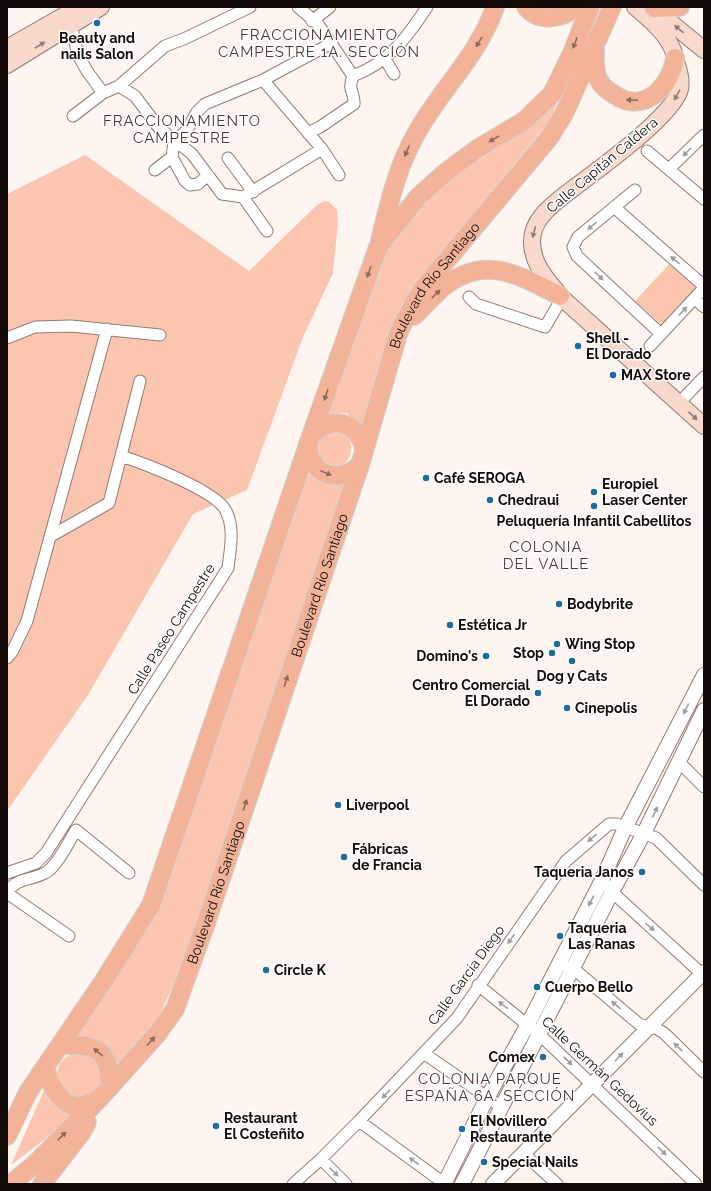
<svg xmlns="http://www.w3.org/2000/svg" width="711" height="1191" font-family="Raleway,sans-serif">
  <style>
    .green { fill: #fcc5af }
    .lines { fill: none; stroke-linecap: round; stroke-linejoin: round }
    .minor-casing { stroke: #927b72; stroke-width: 13 }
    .tertiary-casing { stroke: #927b72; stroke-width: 16 }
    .secondary-casing { stroke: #927b72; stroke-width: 18 }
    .primary-casing { stroke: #d4d3d2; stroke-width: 20 }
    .minor { stroke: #fff; stroke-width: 11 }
    .tertiary { stroke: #fff; stroke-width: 14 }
    .secondary { stroke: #f8d9cc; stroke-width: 16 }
    .primary { stroke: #f2b398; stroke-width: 18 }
    .oneway { fill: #907c73 }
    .oneway2 { fill: #8d6757 }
    .oneway3 { fill: #a09d9c }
    .poi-dot { fill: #1c6c9e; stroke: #fff; stroke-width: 1.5 }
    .labels { text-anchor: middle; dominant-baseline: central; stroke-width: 3; stroke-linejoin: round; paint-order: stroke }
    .poi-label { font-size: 14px; font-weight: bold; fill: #120a07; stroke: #fff; text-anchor: start }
    .street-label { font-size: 14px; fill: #120a07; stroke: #fff }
    .neighbourhood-label { font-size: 15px; letter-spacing: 1px; fill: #4c3830; stroke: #fff }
  </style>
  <rect width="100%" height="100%" fill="#fef4f0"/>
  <path class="green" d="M562,92L549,122L425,272L402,305L360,429L347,413L326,414L383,251L426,199L463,170L499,147Z
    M85,155L249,271L317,205L324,201L329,202L337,210L338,222L333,273L303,337L247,490L193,514L88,695L7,811V194Z
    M673,260L700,285L662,325L635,301Z
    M337,429C340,431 345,433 347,436C356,446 350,465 337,467C333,468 328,466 324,466L313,444L315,438Z
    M307,473L321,482L344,483L191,943L157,1022L115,1069L74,1037L155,909Z
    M57 1075a22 22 0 1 1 44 0a22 22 0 1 1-44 0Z
    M45,1088L75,1113L62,1126L11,1165Z"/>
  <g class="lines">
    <defs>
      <path id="minor" d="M298,7L318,24L353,76
        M70,20L78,55L87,71L103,93
        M312,21L330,7
        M385,59L394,74
        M263,80L322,149L339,175
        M119,86L135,96L159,128L192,154L222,194L243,197L322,149
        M73,116L103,93L119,86L165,46L186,38L250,7
        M308,133L320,127L354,104C355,92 347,91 353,76C389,62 406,39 427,7
        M647,151L704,199
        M172,157L185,181L190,185L198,184L208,175
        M228,158L253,192
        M669,169L704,135
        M155,170L172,157L174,142L187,130L197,112L205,104L263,80L332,43
        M635,190L578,237L573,247L577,256L661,334
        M243,197L267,231
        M614,207L704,286
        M469,297L476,304L545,327L562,298
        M695,299L704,307
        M7,338L35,327L71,326L160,335
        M650,346L704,288
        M679,403L704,377
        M51,536L109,503L140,381
        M7,658L12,652L27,621L107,329
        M679,762L704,787
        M7,873L36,863L46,853L228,568C230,550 235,529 226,511C217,491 143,463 121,456
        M602,880L612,892L702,974
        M7,892C18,877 30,881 45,873C57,867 69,841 76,830L129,873
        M7,893L69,936
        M567,967L574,969L633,1019L639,1024L657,1029L664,1033L704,1072
        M478,985L540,1035L696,1184
        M425,1054L501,1107
        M359,1121L445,1184
        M523,1153L557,1184
        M321,1159L346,1184
        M293,1184L321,1159L359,1121L457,1018L566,861L609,824H617L656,838L704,885"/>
      <path id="tertiary" d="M444,1184L487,1098L528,1024L602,880L625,828L704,675
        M462,1184L612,892L644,833L704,710
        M493,1184L704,972"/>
      <path id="secondary" d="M635,7C648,18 665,32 672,48C674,52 675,57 676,62C679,70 682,80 680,89C673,117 592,174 567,193C551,206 531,220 532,243C533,267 549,281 562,298L704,426
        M652,7L704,50
        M7,48L79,7
        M7,65L101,7"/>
      <g id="primary">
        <path d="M526,7C539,23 562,19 576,7"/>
        <path d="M654,8L680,7"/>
        <path d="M595,47C595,57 594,68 598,78C601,86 607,90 615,95C644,115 671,86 675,58"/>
        <path d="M380,241C389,204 397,167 416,134C440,90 479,55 495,7"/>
        <path d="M414,316C423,307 432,297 442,288C485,253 518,275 560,296"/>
        <path d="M311,436C330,414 358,421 364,449"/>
        <path d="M308,444C309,475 338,485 360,465"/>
        <path d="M62,1045C97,1044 109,1049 110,1086"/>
        <path d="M45,1068C53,1093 68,1119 98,1099"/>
        <path d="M7,1136L28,1092L103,982L151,905L311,436L378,247L418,197L446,172L477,149L524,121L552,94L572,53L590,7"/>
        <path id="s1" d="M11,1184L35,1164L100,1098L158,1033L175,1009L206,923L360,465L399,331L421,291L549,138L564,114L612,7"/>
        <path d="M42,1184L82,1132L87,1122"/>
      </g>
    </defs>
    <use href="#minor" class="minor-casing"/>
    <use href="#tertiary" class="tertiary-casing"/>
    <use href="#secondary" class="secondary-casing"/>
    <use href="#primary" class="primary-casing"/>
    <use href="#minor" class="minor"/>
    <use href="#tertiary" class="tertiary"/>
    <use href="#secondary" class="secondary"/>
    <use href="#primary" class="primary"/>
  </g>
  <defs><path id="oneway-solid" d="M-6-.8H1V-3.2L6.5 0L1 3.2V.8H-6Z"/></defs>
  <g class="oneway">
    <use href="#oneway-solid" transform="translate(679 29) rotate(-140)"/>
    <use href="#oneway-solid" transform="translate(40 45) rotate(-32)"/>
    <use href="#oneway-solid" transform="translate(677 95) rotate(119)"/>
    <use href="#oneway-solid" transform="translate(534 232) rotate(105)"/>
    <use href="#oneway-solid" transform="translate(693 416) rotate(43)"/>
  </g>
  <g class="oneway2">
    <use href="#oneway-solid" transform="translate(479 42) rotate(121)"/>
    <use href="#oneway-solid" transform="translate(575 43) rotate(111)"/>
    <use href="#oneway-solid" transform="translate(632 100) rotate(-178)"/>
    <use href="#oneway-solid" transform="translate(494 139) rotate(149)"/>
    <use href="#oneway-solid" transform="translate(407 151) rotate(114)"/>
    <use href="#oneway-solid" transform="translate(369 272) rotate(109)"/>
    <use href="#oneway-solid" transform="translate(436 294) rotate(-45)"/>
    <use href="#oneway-solid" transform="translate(326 395) rotate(109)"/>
    <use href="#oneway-solid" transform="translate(326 473) rotate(22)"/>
    <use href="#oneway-solid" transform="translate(286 681) rotate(-72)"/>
    <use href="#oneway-solid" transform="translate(245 805) rotate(-72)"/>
    <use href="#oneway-solid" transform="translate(151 1041) rotate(-48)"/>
    <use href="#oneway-solid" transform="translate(98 1052) rotate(-141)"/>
    <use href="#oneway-solid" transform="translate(62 1136) rotate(-45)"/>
  </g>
  <g class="oneway3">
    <use href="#oneway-solid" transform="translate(687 152) rotate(135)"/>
    <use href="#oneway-solid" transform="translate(592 226) rotate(140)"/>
    <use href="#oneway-solid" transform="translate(675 260) rotate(-139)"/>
    <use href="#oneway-solid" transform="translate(599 276) rotate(43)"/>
    <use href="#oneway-solid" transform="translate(683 311) rotate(-46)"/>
    <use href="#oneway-solid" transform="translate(686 709) rotate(117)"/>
    <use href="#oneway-solid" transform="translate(655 812) rotate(-64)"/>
    <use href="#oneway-solid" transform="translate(592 838) rotate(139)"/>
    <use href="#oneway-solid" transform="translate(591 901) rotate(117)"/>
    <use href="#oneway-solid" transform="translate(650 927) rotate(42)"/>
    <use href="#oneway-solid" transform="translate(511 939) rotate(125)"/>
    <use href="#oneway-solid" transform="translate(503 1005) rotate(-142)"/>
    <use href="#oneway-solid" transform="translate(616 1005) rotate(-140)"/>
    <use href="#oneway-solid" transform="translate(678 1047) rotate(-136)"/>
    <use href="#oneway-solid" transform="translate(619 1057) rotate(-46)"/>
    <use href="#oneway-solid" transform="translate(568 1061) rotate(43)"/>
    <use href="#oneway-solid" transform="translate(386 1094) rotate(134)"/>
    <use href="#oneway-solid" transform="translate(662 1151) rotate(44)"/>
    <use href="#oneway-solid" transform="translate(414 1161) rotate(-144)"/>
    <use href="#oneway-solid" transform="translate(334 1172) rotate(44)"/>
  </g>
  <g class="poi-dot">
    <circle cx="97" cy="23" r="4"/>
    <circle cx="578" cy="346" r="4"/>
    <circle cx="613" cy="375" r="4"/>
    <circle cx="426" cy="478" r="4"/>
    <circle cx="594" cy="492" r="4"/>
    <circle cx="490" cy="500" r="4"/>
    <circle cx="594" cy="506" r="4"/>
    <circle cx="559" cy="604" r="4"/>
    <circle cx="450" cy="625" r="4"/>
    <circle cx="557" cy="644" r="4"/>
    <circle cx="552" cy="653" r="4"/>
    <circle cx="486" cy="656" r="4"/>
    <circle cx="572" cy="661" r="4"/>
    <circle cx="538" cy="693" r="4"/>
    <circle cx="567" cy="708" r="4"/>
    <circle cx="338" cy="805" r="4"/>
    <circle cx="344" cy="857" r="4"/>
    <circle cx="642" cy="872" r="4"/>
    <circle cx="560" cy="936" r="4"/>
    <circle cx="266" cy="970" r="4"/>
    <circle cx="537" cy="987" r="4"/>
    <circle cx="543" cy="1057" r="4"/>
    <circle cx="216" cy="1126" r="4"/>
    <circle cx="462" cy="1129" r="4"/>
    <circle cx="484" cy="1162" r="4"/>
  </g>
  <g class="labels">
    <g class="poi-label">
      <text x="97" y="38" text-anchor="middle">Beauty and<tspan x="97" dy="16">nails Salon</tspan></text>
      <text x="586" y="338">Shell -<tspan x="586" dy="16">El Dorado</tspan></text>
      <text x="621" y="375">MAX Store</text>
      <text x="434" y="478">Café SEROGA</text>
      <text x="602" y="484">Europiel<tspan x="602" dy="16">Laser Center</tspan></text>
      <text x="498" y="500">Chedraui</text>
      <text x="594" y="521" text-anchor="middle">Peluquería Infantil Cabellitos</text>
      <text x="567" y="604">Bodybrite</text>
      <text x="458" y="625">Estética Jr</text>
      <text x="565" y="644">Wing Stop</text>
      <text x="544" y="653" text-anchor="end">Stop</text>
      <text x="478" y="656" text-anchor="end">Domino's</text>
      <text x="572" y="676" text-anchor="middle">Dog y Cats</text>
      <text x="530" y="685" text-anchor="end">Centro Comercial<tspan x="530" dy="16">El Dorado</tspan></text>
      <text x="575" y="708">Cinepolis</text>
      <text x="346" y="805">Liverpool</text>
      <text x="352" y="849">Fábricas<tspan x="352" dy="16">de Francia</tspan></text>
      <text x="634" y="872" text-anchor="end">Taqueria Janos</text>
      <text x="568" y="928">Taqueria<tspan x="568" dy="16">Las Ranas</tspan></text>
      <text x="274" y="970">Circle K</text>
      <text x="545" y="987">Cuerpo Bello</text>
      <text x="535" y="1057" text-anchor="end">Comex</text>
      <text x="224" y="1118">Restaurant<tspan x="224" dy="16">El Costeñito</tspan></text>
      <text x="470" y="1121">El Novillero<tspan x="470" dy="16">Restaurante</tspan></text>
      <text x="492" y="1162">Special Nails</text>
    </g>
    <g class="street-label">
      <text transform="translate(602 165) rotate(-40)">Calle Capitán Caldera</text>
      <text stroke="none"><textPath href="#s1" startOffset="1012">Boulevard Río Santiago</textPath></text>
      <text stroke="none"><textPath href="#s1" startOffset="688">Boulevard Río Santiago</textPath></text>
      <text transform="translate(171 629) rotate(-58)">Calle Paseo Campestre</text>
      <text stroke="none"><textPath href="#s1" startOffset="364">Boulevard Río Santiago</textPath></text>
      <text transform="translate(466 975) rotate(-54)">Calle García Diego</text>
      <text transform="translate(600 1071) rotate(43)">Calle Germán Gedovius</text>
    </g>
    <g class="neighbourhood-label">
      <text x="319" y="35">FRACCIONAMIENTO<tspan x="319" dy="17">CAMPESTRE 1A. SECCIÓN</tspan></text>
      <text x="182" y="121">FRACCIONAMIENTO<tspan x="182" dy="17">CAMPESTRE</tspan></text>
      <text x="546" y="547">COLONIA<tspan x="546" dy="17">DEL VALLE</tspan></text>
      <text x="490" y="1079">COLONIA PARQUE<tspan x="490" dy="17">ESPAÑA 6A. SECCIÓN</tspan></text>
    </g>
  </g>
  <rect width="711" height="1191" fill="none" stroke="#120a07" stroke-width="16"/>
</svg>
